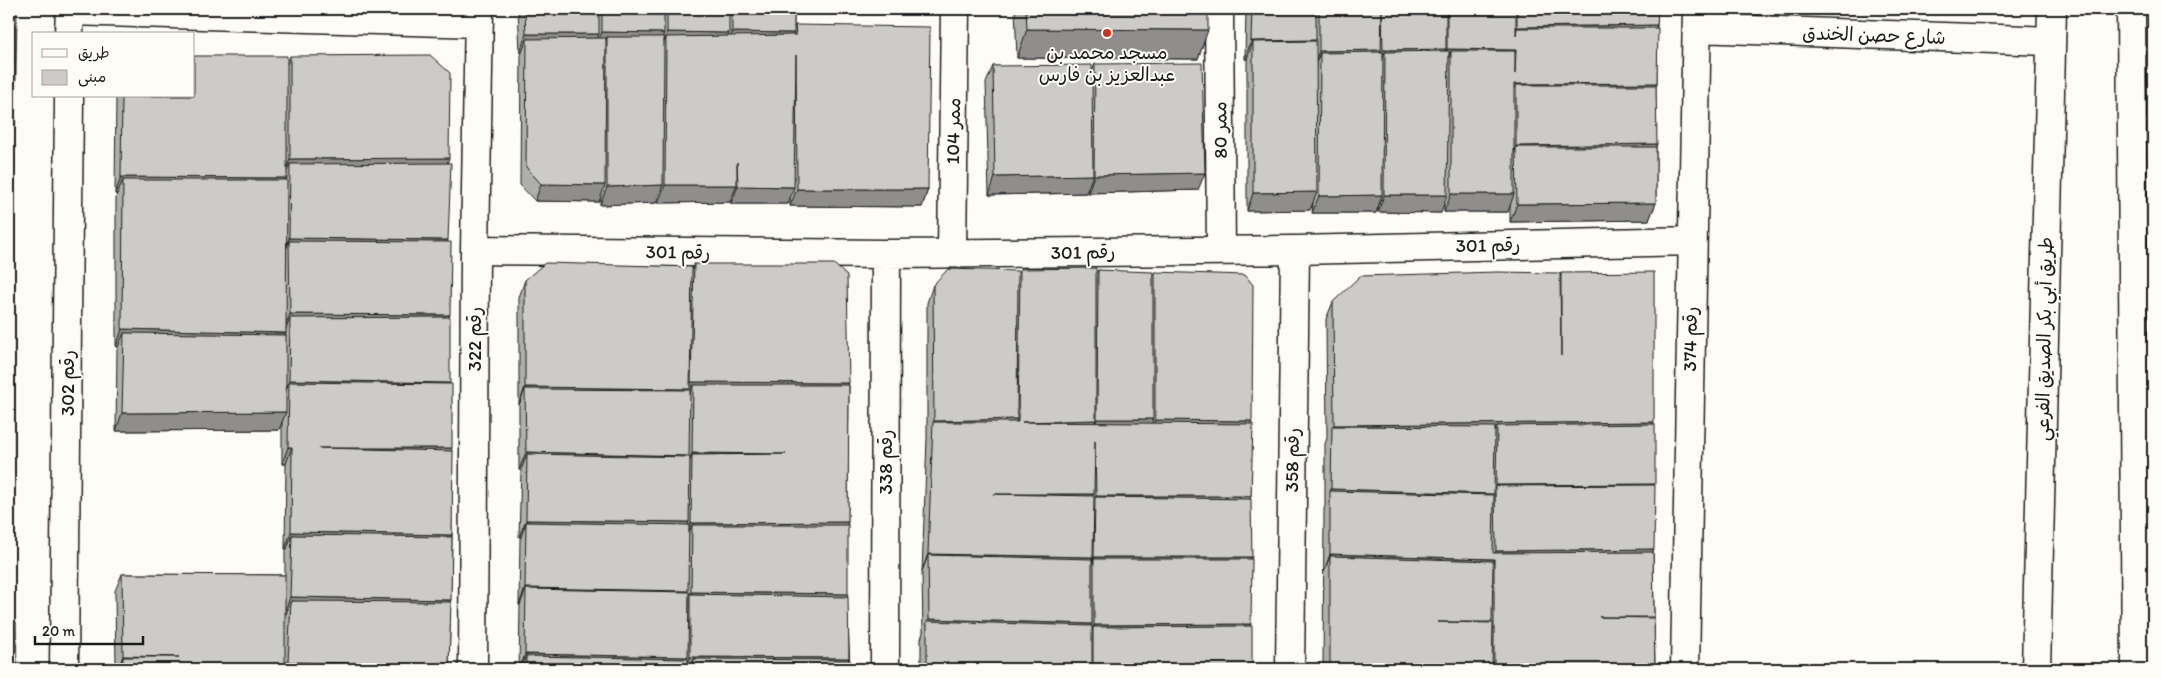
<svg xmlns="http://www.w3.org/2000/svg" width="2162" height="678" font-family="Itim,'Playpen Sans Arabic',sans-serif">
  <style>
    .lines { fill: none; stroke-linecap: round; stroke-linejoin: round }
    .minor-casing { stroke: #1c1c1c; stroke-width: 31 }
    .secondary-casing { stroke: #1c1c1c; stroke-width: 31 }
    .minor { stroke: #fdfcf7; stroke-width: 28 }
    .secondary { stroke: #fdfcf7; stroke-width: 28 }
    .wall { fill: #afafac; stroke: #1c1c1c }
    .shaded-wall { fill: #8f8e8c; stroke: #1c1c1c }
    .building { fill: #cccbc8; stroke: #1c1c1c }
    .poi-dot { fill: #c8321e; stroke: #fdfcf7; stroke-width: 2 }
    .labels { text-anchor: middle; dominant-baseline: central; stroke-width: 4; stroke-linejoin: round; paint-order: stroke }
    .street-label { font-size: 19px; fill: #1c1c1c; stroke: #fdfcf7 }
    .poi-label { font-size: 19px; fill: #1c1c1c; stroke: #fdfcf7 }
  </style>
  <rect width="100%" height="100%" fill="#fdfcf7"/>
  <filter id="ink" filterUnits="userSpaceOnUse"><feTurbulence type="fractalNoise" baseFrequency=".02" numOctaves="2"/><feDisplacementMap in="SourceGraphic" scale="10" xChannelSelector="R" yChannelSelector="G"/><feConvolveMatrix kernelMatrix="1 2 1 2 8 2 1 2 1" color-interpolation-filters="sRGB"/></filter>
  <g filter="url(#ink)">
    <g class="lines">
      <defs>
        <path id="minor" d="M1219,9L1221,251
          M70,11L479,23
          M1697,28L2050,41
          M69,34L70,9
          M475,250L886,254L1295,250L1692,241
          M952,253L955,9
          M64,669L69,96
          M473,669L475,250L479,9
          M885,669L886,254
          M1290,669L1295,250
          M1685,669L1697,9"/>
        <path id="secondary" d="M2131,9L2136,669
          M2036,669L2052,9"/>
      </defs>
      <use href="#minor" class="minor-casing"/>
      <use href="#secondary" class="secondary-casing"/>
      <use href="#minor" class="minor"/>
      <use href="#secondary" class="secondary"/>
    </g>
    <path class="wall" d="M518,9H794V28L795,25L928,189L922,207L790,206V198L788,204H731V199L730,202L658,203V197L656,203L600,205V198L599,202L535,201L520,185L521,56L522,52H520Z
      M1015,9H1208L1198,59L1017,58Z
      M1246,9H1658L1657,25V83L1656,85V203L1649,220L1510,222V205L1508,212H1444V204L1441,213L1378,212V207L1376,213H1312L1313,203L1310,210L1247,211V59H1245Z
      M290,56L447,163V242L449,317V384L452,535V537L449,669H116L115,591L122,574L285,575V552L287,549H285L286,464H282V422L279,430L116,431L117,350L118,347H116V197L117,194H115L116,96H194L287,64Z
      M1095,64L1198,190L1088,193V189L1086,193L989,195L986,83L993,66L1092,71Z
      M694,264L849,385L847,597L850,669H519L520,605H519L520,539L521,537H519L521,470H519V297L525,280L691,272Z
      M1020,269L1096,273L1098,270L1153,277L1155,272L1250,424L1251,496L1250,499L1251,559L1250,626L1252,669H921V639L923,632L922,573L927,438V303L933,285L1018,275Z
      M1561,273L1654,424V485L1653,552L1655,669H1323L1324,509L1325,506V444L1327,438L1326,319L1333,302L1560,277Z"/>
    <path class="shaded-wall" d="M1657,25L1651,43L1516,36L1517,28L1511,44L1517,27Z
      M1027,29L1208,30L1198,59L1017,58Z
      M602,32L664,33L658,51L607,37L603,50H595Z
      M667,32L729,33L723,50L666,37L661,50Z
      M732,32L794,33L788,50L726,49Z
      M526,34H599L593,51L527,39L522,52H520Z
      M1316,40L1310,58L1253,42L1247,59H1245L1251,41Z
      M1446,49L1439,66L1385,52L1379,68H1376L1383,50Z
      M1447,49L1516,50L1510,67L1451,51L1446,67H1441Z
      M1381,50L1375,68L1320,53L1314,69H1313L1319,51Z
      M1657,83L1651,100L1516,85L1511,101L1514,84Z
      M9,128H15L9,146Z
      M1657,144L1651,162L1516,147L1511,163H1509L1516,146Z
      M449,158L443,176L290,164L285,176H284L290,159Z
      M1205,173L1198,190L1088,193L1094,175Z
      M1093,175L1086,193L989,195L995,177Z
      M121,177L287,178L280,195L123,180L117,194H115Z
      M541,184L605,185L599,202L535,201Z
      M663,185L656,203L600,205L607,187Z
      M665,185H737L730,202L658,203Z
      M738,186L794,187L788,204H731Z
      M797,189H928L922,207L790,206Z
      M1317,192L1310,210L1247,211L1253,193Z
      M1451,194H1514L1508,212H1444Z
      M1382,195L1376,213H1312L1319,196Z
      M1384,195H1447L1441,213L1378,212Z
      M1656,203L1649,220L1510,222L1517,204Z
      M9,230H12L9,238Z
      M289,238L448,240L441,258L289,241L284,256H283Z
      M9,311L13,312L9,322Z
      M290,314L450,315L444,333L290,318L285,332H283Z
      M122,329L286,333L280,350L124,333L118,347H116Z
      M289,380L450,383L443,400L289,382L283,397Z
      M691,382L849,383L843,401L693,385L688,400L525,389L519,405L525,387L689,389Z
      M9,395H12L9,403Z
      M286,412L279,430L116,431L122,413Z
      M1017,419L1011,437L933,423L934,421Z
      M1097,419H1153L1147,437L1091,436Z
      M1096,420L1089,438L1022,422Z
      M1155,420L1252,421L1245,438L1148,437Z
      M1654,422L1648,440L1497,426L1491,441L1332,430L1334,425Z
      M288,447H292L286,464H282Z
      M319,448H452L445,465Z
      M526,452L689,456L683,473L527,454L521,470H519Z
      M692,453L786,454L692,455L686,471Z
      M9,469H12L9,478Z
      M1655,484L1648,501L1495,486L1496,485Z
      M1331,489L1494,494L1487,511L1330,492Z
      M993,494H1094L1088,512Z
      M1096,496H1251L1245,514L1095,498Z
      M526,520L689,522L683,540L526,522L521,537H519Z
      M848,522L842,540L692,525L686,540H684L691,523Z
      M291,532L452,535L446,552L292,535L287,549H285Z
      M9,543H11L9,550Z
      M1654,549L1647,567L1494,559L1488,577L1330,556L1324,572L1330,554L1493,559L1496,551Z
      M928,554L1093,557L1087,575L928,555L922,571Z
      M1094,557H1252L1245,574L1094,559L1088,575Z
      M525,588L688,591L682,608L526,589L520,605H519Z
      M691,592L848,594L842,612L690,594Z
      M290,597L451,600L445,617L291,601L286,614H284Z
      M929,619L1092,624L1086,641L927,626Z
      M1251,624L1244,642L1093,627L1087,642L1094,625Z
      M525,654L688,657L684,669L526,656L521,669H520Z
      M123,656L179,657H123L118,669Z
      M690,657L849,658L845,669L694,659L691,669H686Z
      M288,662L449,665L448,669L289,666L288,669H286Z"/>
    <path class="building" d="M9,9H17L15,128H9Z
      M525,9H599V34H526Z
      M602,9H664V33L602,32Z
      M667,9H729V33L667,32Z
      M732,9H794V33L732,32Z
      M1026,9H1208V30L1027,29Z
      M1252,9H1316V40L1251,41Z
      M1319,9H1382L1381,50L1319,51Z
      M1382,9H1446V49L1383,50Z
      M1447,9H1516V36L1517,28H1658L1657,83L1514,84V194H1451V51H1515V74L1516,50L1447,49Z
      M1517,9H1658L1657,25L1517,27Z
      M795,25L930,27L928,189H797L796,55L794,187L738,186L737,162V185H665L666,37L796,35Z
      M607,37H664L663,185L607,187Z
      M606,38L605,185L541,184L526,167L527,39Z
      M1316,41L1317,192L1253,193V42Z
      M1449,51L1447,195H1384L1385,52Z
      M1383,52L1382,195L1319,196L1320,53Z
      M430,55L450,73L449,158L290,159V56Z
      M194,56H287V178L121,177L122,96H194Z
      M1202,63L1205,173L1094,175L1095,64Z
      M1092,65L1093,175L995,177L993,66Z
      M1516,85H1656L1657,144L1516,146Z
      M1516,147H1656V203L1517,204Z
      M451,163L448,240L289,238L290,164Z
      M9,169H12V230H9Z
      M123,180H287L286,333L122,329Z
      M289,241L451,242L450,315L290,314Z
      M9,250H12L13,312L9,311Z
      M545,263L692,267L690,389L525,387V280Z
      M694,264H834L847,276L849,383L691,382Z
      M1096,268V420L1022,422L1253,424L1251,496H1096L1095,441L1094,494H993L1094,496L1093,557L928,554L933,422H1018L1020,269Z
      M948,269L1018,271L1017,419L934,421L933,285Z
      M1098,270L1153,272V419H1097Z
      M1155,272L1245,275L1253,285L1252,421L1155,420Z
      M1497,272L1560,273L1561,356V273L1654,272V422L1334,425L1333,302L1360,276Z
      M450,317V383L289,380L290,318Z
      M124,333L286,335V412L122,413Z
      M9,334H12V395H9Z
      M289,382L452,384V448H319L453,451L452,535L291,532L292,447H288Z
      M693,385H849L848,522L691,523L692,455L786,454L692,453Z
      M525,389L690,390L689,456L526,452Z
      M9,408H12V469H9Z
      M1655,424V484L1496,485L1497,426Z
      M1332,426L1495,427L1494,494L1331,489Z
      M527,454L690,457L689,522L526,520Z
      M9,482H11V543H9Z
      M1655,485L1654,549L1496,551L1495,486Z
      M1330,491L1494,495L1493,553L1653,552L1654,617H1599L1654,618L1655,669H1494V559L1330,554Z
      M1095,497L1251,499L1252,557H1094Z
      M526,522L689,525L688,591L525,588Z
      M692,525H848V594L691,592Z
      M292,535L452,537L451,600L290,597Z
      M928,555L1092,559V624L929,619Z
      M1330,556L1493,561L1492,622H1437L1493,623L1492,669H1330Z
      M1094,559H1252L1251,624L1094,625Z
      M122,574L285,575V669H123V657H179L123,656Z
      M526,589L689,592L688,657L525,654Z
      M690,594L848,597L849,658L690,657Z
      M291,601L451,602L449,665L288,662Z
      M9,621L16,622L17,669H9Z
      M927,621L1092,626V669H927Z
      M1252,626V669H1093V627Z
      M526,656L688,659V669H526Z
      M694,659L850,660V669H694Z
      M289,666L449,668V669H289Z"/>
  </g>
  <circle class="poi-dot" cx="1107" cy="33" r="5"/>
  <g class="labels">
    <g class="street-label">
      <text transform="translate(1874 35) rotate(2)">شارع حصن الخندق</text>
      <text transform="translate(1220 130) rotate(-91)">ممر 80</text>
      <text transform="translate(953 131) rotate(-89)">ممر 104</text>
      <text transform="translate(1488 245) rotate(-1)">رقم 301</text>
      <text transform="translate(678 252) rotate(1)">رقم 301</text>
      <text transform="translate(1083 252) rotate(-1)">رقم 301</text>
      <text transform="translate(474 339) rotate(-90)">رقم 322</text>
      <text transform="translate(1690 339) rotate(-89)">رقم 374</text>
      <text transform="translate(2044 339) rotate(-89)">طريق أبي بكر الصديق الفرعي</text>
      <text transform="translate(67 383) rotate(-90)">رقم 302</text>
      <text transform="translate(1292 460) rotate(-89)">رقم 358</text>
      <text transform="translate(885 462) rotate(-90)">رقم 338</text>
    </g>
    <g class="poi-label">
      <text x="1107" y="52">مسجد محمد بن<tspan x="1107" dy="22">عبدالعزيز بن فارس</tspan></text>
    </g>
  </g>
  <rect width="2162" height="678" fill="none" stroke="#fdfcf7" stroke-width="30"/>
  <rect x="15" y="15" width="2132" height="648" fill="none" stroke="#1c1c1c" stroke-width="2" filter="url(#ink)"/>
  <rect x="32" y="32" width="162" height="65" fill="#fdfcf7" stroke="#a3a29f"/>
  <rect x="42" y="49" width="25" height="8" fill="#fdfcf7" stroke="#a3a29f"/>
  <text x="78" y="58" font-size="15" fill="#1c1c1c">طريق</text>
  <rect x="42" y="70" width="25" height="15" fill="#cccbc8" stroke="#a3a29f"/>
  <text x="78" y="82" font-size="15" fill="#1c1c1c">مبنى</text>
  <path d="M35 636v8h108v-8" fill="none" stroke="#1c1c1c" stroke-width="2.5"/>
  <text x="42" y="636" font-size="15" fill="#1c1c1c" stroke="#fdfcf7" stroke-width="4" paint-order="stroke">20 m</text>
</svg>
